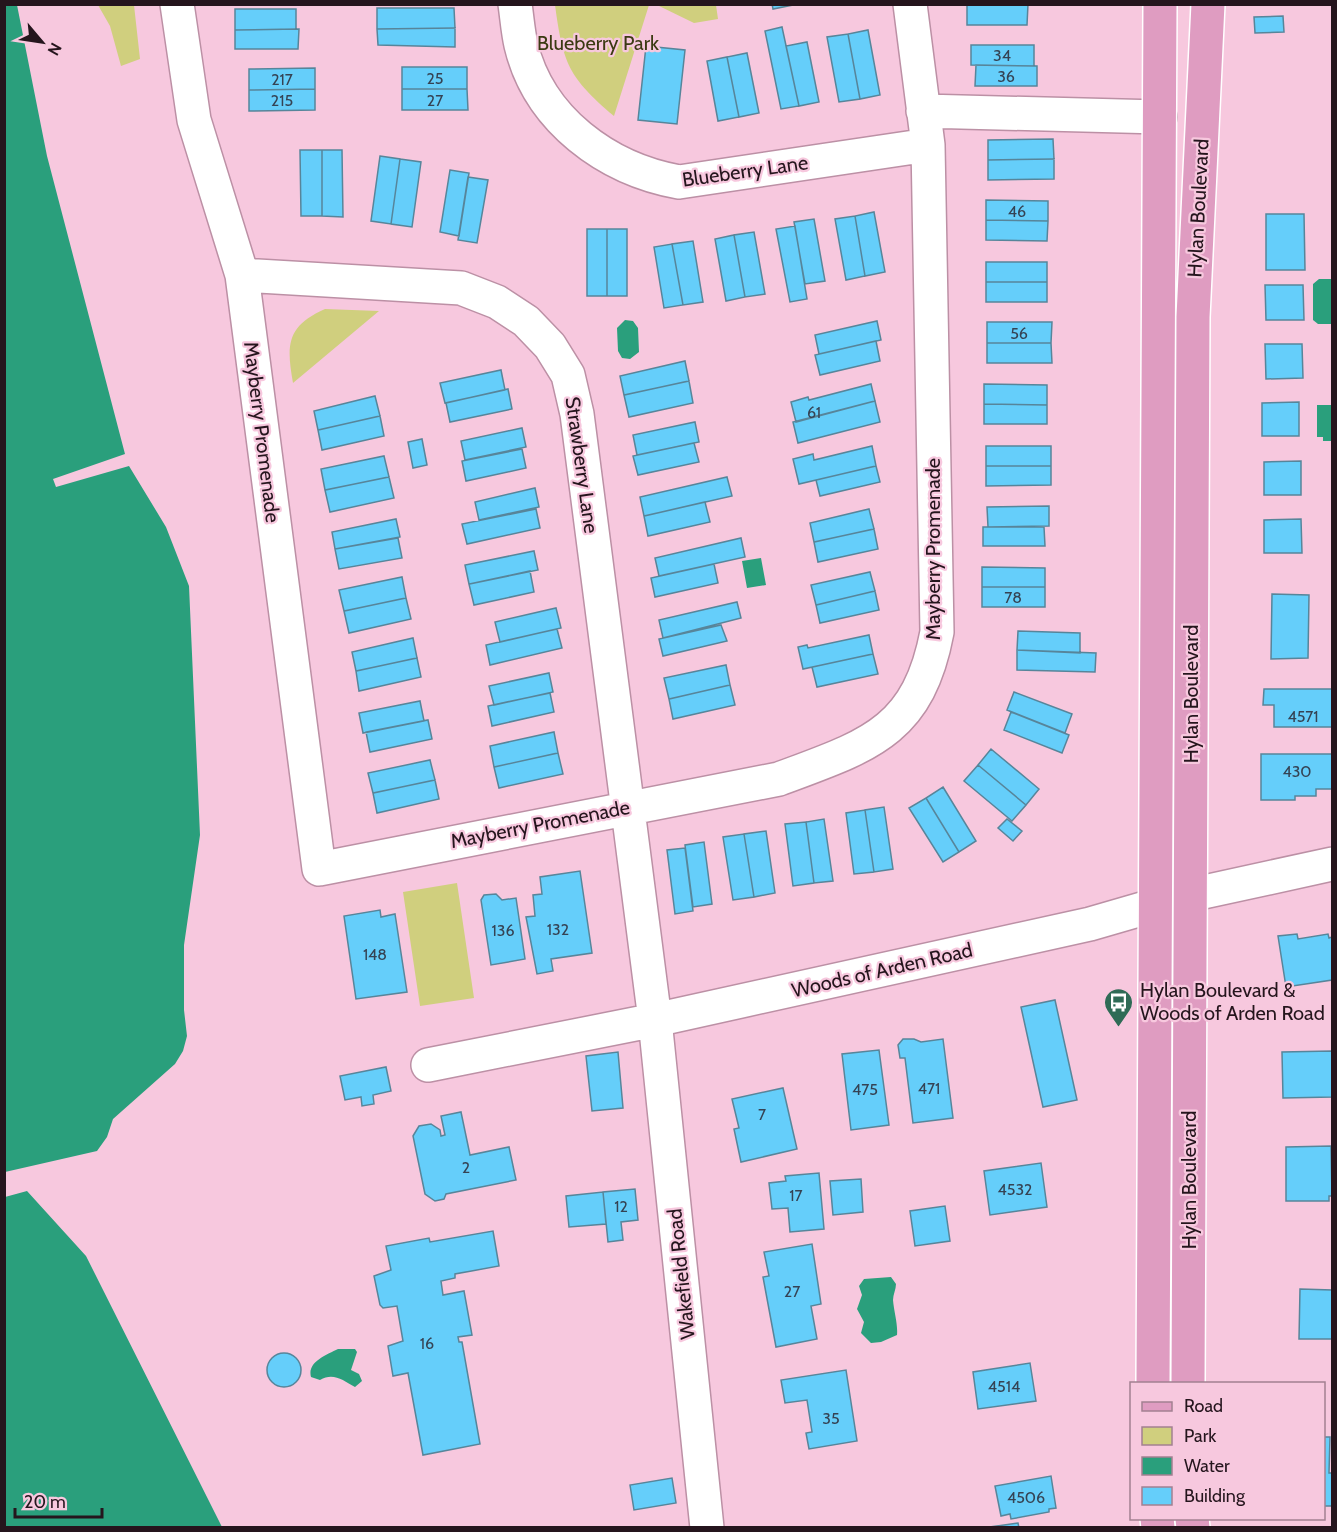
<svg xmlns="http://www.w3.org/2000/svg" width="1337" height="1532" font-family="Cabin,sans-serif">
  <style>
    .green { fill: #d0cf7e }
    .water { fill: #2a9f7c }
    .building { fill: #65cefa; stroke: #57859a; stroke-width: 1.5 }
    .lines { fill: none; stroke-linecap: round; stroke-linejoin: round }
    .minor-casing { stroke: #bc90a5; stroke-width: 36 }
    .major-casing { stroke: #fff; stroke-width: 36 }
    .minor { stroke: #fff; stroke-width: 33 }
    .major { stroke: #df9cc1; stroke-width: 33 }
    .labels { text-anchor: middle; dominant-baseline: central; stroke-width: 4.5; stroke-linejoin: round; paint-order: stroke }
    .number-label { font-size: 16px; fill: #354354 }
    .park-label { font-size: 20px; fill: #3b3a12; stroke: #f7c8de }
    .street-label { font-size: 20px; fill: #25151d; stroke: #f7c8de }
    .poi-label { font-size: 20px; fill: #25151d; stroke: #f7c8de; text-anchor: start }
  </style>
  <rect width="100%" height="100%" fill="#f7c8de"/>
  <path class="green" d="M98,5H134L140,59L121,66L110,26Z
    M555,5H649L614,116C568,77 563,63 555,5Z
    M657,5H716L718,19L694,23Z
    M325,309L379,311L293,383C286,344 287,326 325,309Z
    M457,883L474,998L420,1006L403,892Z"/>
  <path class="water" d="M4,5H17L47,156L125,454L53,479L56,487L129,466L166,527L189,586L200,835L184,945V1010L187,1036L183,1051L175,1064L113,1119L107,1137L97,1151L5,1172Z
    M1319,279H1332V324H1318L1313,320V284Z
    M625,320L633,321L638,328L639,352L630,359L622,358L618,351L617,328Z
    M1317,405H1332L1331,441H1323V437H1317Z
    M761,558L766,585L747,588L742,561Z
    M27,1191L86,1256L222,1527H5V1197Z
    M891,1277L896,1284C896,1289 893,1295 893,1300C894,1312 898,1324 897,1335L881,1342L871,1343L861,1333L864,1322L857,1309L862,1295L859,1286L864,1279Z
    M338,1349H355L357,1352L351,1370L359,1374L362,1381L355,1387C343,1380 333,1372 320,1380L311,1377C307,1362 326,1355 338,1349Z"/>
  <path class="building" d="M772,4H798L773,9Z
    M967,4H1028L1027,25H967Z
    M377,8H454L455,28L377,29Z
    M235,9H296V29L235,30Z
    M1283,16L1284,32L1255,33L1254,17Z
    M782,27L799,106L781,109L765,31Z
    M455,28V47L378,45L377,29Z
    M299,29L298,49H235V30Z
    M868,30L880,95L860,99L848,34Z
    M848,34L860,99L839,102L827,37Z
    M807,42L819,102L799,106L786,46Z
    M971,45H1034V66L971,65Z
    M646,46L685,50L677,124L638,120Z
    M747,53L759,113L739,117L727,57Z
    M727,57L739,117L718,121L707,61Z
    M976,65L1037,66V86H975Z
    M402,67H467V89H402Z
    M315,68V89L249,90V69Z
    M315,89V110L249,111V90Z
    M402,89H467L468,110H402Z
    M1053,139L1054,159L988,160V140Z
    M300,150H322V216H301Z
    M322,150H342L343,217L322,216Z
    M380,156L400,159L391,224L371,221Z
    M400,159L421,162L412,227L391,224Z
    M1054,159V179L988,180V160Z
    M450,170L469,173L459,236L440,232Z
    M468,177L488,180L477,243L458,240Z
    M986,200L1048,201V221L986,220Z
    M874,212L885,272L865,276L855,216Z
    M1266,214H1304L1305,270H1266Z
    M855,216L865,276L846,280L835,219Z
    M814,219L825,281L805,284L794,222Z
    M986,220L1048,221L1047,241L986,240Z
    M795,226L807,299L790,302L776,229Z
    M587,229H607V296H587Z
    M607,229H627V296H607Z
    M754,232L765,294L745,297L734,235Z
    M734,235L745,297L726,301L715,239Z
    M693,241L703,302L683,305L672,244Z
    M672,244L683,305L664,308L654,247Z
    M986,262H1047V282H986Z
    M986,282H1047V302H986Z
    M1265,285H1303L1304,320H1266Z
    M877,321L881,340L819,354L815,335Z
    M987,322H1052L1051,343H987Z
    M876,341L880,361L820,375L815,355Z
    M987,343H1051L1052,363H987Z
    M1265,344H1302L1303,378L1266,379Z
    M685,361L689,381L624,395L620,376Z
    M501,370L505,390L445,403L440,383Z
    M689,381L693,403L629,417L624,395Z
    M871,384L875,401L796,422L791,402L808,397L809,400Z
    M984,384L1047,385V405L984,404Z
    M508,389L512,409L450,422L446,403Z
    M375,396L380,416L318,430L314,411Z
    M875,401L880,422L798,443L793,422Z
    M1299,402V436H1262V403Z
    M984,404L1047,405V424H984Z
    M380,416L384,436L322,450L318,430Z
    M695,422L699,442L637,455L633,435Z
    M522,428L526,447L465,460L461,441Z
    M422,439L427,465L413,468L408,442Z
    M694,443L699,462L638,475L633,456Z
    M872,446L876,466L799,484L793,459L813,454L814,460Z
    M986,446H1051V466H986Z
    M522,449L526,468L466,481L462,461Z
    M384,456L389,477L325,490L321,469Z
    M1301,461V495H1264V462Z
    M876,466L880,482L820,496L816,480Z
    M986,466H1051V485L986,486Z
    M389,477L394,498L330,512L325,490Z
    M727,477L732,496L644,516L640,497Z
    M535,488L539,507L479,520L475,502Z
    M705,502L710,522L648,536L644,516Z
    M1049,506V526L988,527L987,507Z
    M536,509L540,528L467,544L462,524Z
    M869,509L874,529L814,542L810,523Z
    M396,519L400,537L335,549L332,532Z
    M1301,519L1302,553H1264V520Z
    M983,527H1044L1045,546H983Z
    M874,529L878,549L818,562L814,542Z
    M398,538L402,558L339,569L335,549Z
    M741,538L745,557L659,576L655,558Z
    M534,551L538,570L469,584L465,565Z
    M714,564L718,583L655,597L651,578Z
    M982,567L1045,568V587H982Z
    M530,571L534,592L474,605L469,584Z
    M870,572L875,591L816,605L811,585Z
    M402,577L406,598L344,611L339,590Z
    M982,587H1045V607H982Z
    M875,591L879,610L820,623L816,605Z
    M1272,594L1309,595L1308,658L1271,659Z
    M406,598L411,619L349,633L344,611Z
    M737,602L741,618L663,638L659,620Z
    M556,608L561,628L500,642L495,622Z
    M721,625L727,641L663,656L659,639Z
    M557,629L562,648L490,665L486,645Z
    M1018,631L1080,633V653L1017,650Z
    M869,635L873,654L803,669L798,647L807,645L808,648Z
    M413,638L417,658L356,671L352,652Z
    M1017,650L1096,653L1095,672L1017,670Z
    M873,654L878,674L817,687L812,667Z
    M417,658L421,677L359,691L356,671Z
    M726,665L730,685L669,699L664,678Z
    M549,673L553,692L494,705L489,686Z
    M730,685L735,705L673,719L669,699Z
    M1264,689H1332V727H1274V705H1263Z
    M1014,692L1072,714L1065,733L1007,710Z
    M550,693L554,712L492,726L488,706Z
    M420,701L424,721L363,733L359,713Z
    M1011,712L1069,735L1062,753L1004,730Z
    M428,720L432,739L370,752L366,732Z
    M554,732L558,753L494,767L490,746Z
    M991,749L1039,789L1026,805L978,765Z
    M558,753L563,774L499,788L494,767Z
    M1261,754H1332V789H1316V796H1295V800H1261Z
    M430,760L435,780L373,793L368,773Z
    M978,765L1026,805L1012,821L964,781Z
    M435,780L439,799L377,813L373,793Z
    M943,787L976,841L959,852L926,798Z
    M926,798L959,852L943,862L909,808Z
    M884,807L893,869L874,872L865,810Z
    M865,810L874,872L854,874L846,813Z
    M824,819L833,881L814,883L806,822Z
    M1007,819L1022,831L1013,841L998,828Z
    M806,822L814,883L793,886L785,824Z
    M766,831L775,893L754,897L744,834Z
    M744,834L754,897L733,900L723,837Z
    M704,842L712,904L693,907L685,845Z
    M685,848L693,911L675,914L667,850Z
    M580,871L592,953L551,959L553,971L537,974L526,917L535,916L533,895L542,894L540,877Z
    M496,894L502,900L516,898L525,959L491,965L481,900L484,895Z
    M380,910L381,917L395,914L407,992L356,999L344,916Z
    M1297,934L1298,939L1328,934L1329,938L1332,937V980L1286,987L1278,936Z
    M1055,1000L1077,1100L1043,1107L1021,1007Z
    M903,1039H914L921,1042L943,1039L953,1118L913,1123L905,1058H900L898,1045Z
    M879,1050L889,1125L851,1130L842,1054Z
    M1332,1051V1097L1283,1098L1282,1052Z
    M618,1052L623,1108L592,1111L586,1056Z
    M386,1067L391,1091L373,1095L374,1104L362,1106L361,1097L345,1100L340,1076Z
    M783,1088L797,1149L741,1162L734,1129L739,1128L732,1099Z
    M461,1112L470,1155L509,1147L516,1180L446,1194L444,1199L435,1201L425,1194L413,1136L419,1126L431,1124L440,1130L441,1136L445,1135L441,1116Z
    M1331,1146L1332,1196H1329V1201H1286V1147Z
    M1041,1163L1047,1207L990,1215L984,1171Z
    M819,1173L824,1229L790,1232L788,1208L772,1209L769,1183L786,1181L785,1176Z
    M861,1179L863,1212L833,1215L830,1181Z
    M635,1189L638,1220L621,1222L623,1240L608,1242L603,1192Z
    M603,1192L606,1224L569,1227L566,1196Z
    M945,1206L950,1241L915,1246L910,1211Z
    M493,1231L499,1266L455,1274V1278L441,1281L443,1295L464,1291L472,1335L458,1337L459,1342H462L480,1444L423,1455L408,1373L393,1376L388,1346L403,1341L397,1306L383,1308L380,1305L374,1276L391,1270L386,1246L429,1238L430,1242Z
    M812,1244L821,1304L811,1306L817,1339L776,1347L763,1277L769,1276L764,1252Z
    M1300,1289L1332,1290V1339H1299Z
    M267 1370a17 17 0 1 1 34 0a17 17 0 1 1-34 0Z
    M1030,1363L1036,1401L978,1409L973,1372Z
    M846,1370L857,1441L809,1449L806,1433L812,1432L807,1400L785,1403L781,1380Z
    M1324,1437H1330L1329,1473H1332V1506H1324Z
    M1051,1476L1056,1508L1049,1509V1512L1011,1519L1010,1514L1001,1516L995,1486Z
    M672,1478L676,1503L634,1510L630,1485Z
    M1018,1523L1019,1528H990V1527Z"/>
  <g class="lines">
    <defs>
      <path id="minor" d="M177,4L194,120L242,275L319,869L779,779C867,746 918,733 937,632L928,145L910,4
        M515,4C517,18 518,32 521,45C539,120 607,169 679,182L928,145
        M923,111L1160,117
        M242,275L461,288L497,302L526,321L550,346L568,375L577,414L655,1020L707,1528
        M428,1065L655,1020L1090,924L1190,895L1332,864"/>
      <path id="major" d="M1153,1384L1160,4
        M1188,1384L1193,317L1208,4
        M1157,1518L1158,1528
        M1192,1518L1193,1528"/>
    </defs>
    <use href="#minor" class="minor-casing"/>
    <use href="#major" class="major-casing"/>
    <use href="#minor" class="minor"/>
    <use href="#major" class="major"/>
  </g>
  <defs>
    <symbol id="bus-pin" viewBox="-11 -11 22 30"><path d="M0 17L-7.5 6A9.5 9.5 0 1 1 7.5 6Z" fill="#2f6b56" stroke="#f7c8de"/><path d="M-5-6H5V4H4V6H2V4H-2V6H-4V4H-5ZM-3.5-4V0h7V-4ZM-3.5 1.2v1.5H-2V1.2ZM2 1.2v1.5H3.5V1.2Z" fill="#fff"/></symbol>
  </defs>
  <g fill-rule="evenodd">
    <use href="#bus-pin" x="1102" y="986" width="33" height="45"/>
  </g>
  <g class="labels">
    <g class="number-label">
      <text x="1002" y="55">34</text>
      <text x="1006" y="76">36</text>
      <text x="435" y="78">25</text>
      <text x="282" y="79">217</text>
      <text x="282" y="100">215</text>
      <text x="435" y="100">27</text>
      <text x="1017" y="211">46</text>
      <text x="1019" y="333">56</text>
      <text x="814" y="412">61</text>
      <text x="1013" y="597">78</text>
      <text x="1303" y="716">4571</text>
      <text x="1297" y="771">430</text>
      <text x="558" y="929">132</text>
      <text x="503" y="930">136</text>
      <text x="375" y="954">148</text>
      <text x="929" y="1088">471</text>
      <text x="865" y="1089">475</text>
      <text x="762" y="1114">7</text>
      <text x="466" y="1167">2</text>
      <text x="1015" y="1189">4532</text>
      <text x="796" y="1195">17</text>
      <text x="621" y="1206">12</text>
      <text x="792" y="1291">27</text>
      <text x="427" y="1343">16</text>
      <text x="1004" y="1386">4514</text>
      <text x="831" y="1418">35</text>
      <text x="1026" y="1497">4506</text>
    </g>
    <g class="park-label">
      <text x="598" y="43">Blueberry Park</text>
    </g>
    <g class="street-label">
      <text transform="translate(745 171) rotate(-8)">Blueberry Lane</text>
      <text transform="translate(1198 208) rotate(-87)">Hylan Boulevard</text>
      <text transform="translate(262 432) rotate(83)">Mayberry Promenade</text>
      <text transform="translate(582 465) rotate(82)">Strawberry Lane</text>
      <text transform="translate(933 549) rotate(-90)">Mayberry Promenade</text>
      <text transform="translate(1191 694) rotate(-90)">Hylan Boulevard</text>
      <text transform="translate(540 824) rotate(-11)">Mayberry Promenade</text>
      <text transform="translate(882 970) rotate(-13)">Woods of Arden Road</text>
      <text transform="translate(1189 1180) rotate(-90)">Hylan Boulevard</text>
      <text transform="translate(681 1274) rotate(-96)">Wakefield Road</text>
    </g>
    <g class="poi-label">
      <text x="1140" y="990">Hylan Boulevard &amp;<tspan x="1140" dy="23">Woods of Arden Road</tspan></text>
    </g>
  </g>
  <rect width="1337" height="1532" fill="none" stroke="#25151d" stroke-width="12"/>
  <rect x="1130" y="1382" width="195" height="138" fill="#f7c8de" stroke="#a38091" stroke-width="1.5"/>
  <rect x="1142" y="1402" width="30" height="9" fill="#df9cc1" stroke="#a38091" stroke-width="1.5"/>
  <text x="1184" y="1412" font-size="18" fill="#25151d">Road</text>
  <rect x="1142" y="1427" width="30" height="18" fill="#d0cf7e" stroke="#a38091" stroke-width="1.5"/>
  <text x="1184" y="1442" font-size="18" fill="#25151d">Park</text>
  <rect x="1142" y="1457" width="30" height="18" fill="#2a9f7c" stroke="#a38091" stroke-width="1.5"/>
  <text x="1184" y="1472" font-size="18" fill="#25151d">Water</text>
  <rect x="1142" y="1487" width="30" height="18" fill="#65cefa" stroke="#a38091" stroke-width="1.5"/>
  <text x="1184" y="1502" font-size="18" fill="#25151d">Building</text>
  <g transform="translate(42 42) rotate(119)" stroke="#f7c8de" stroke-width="4.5" paint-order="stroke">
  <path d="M0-4.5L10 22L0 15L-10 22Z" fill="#25151d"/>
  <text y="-9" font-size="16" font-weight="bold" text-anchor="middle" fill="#25151d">N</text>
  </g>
  <path d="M15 1508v9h87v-9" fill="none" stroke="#25151d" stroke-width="3"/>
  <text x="24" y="1508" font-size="18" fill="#25151d" stroke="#f7c8de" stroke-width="4.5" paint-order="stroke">20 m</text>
</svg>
